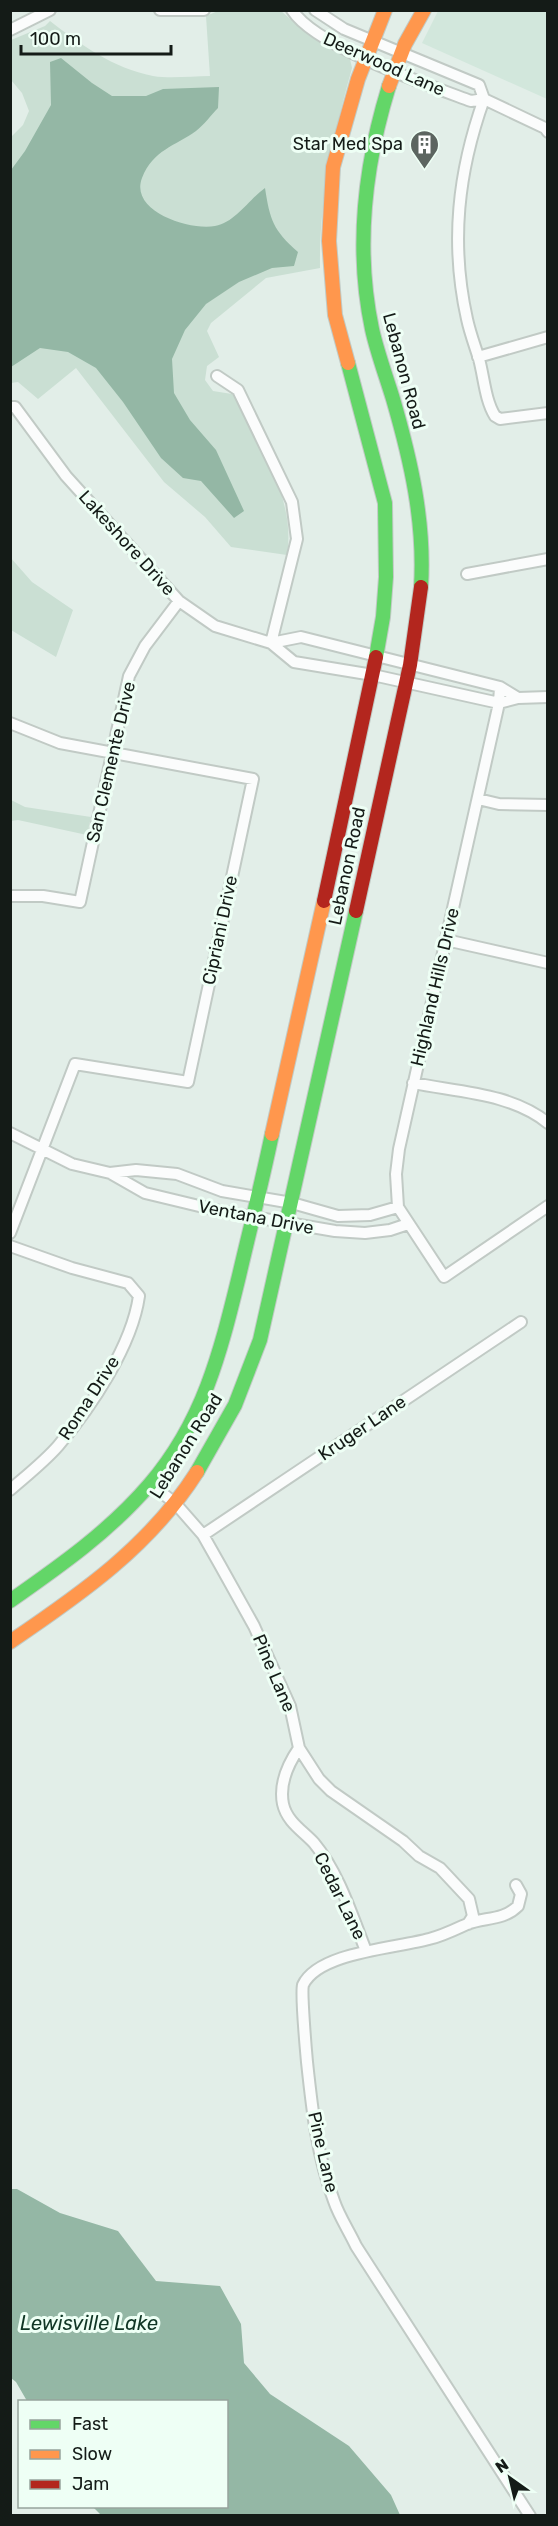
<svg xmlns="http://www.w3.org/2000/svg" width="558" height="2526" font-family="Rubik,sans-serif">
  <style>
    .built { fill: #d2e7dc }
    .green { fill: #cadfd3 }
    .water { fill: #94b7a5 }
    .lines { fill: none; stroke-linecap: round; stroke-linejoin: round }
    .street-casing { stroke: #c1cac5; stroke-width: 14 }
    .fast-casing { stroke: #c1cac5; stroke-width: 16 }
    .slow-casing { stroke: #c1cac5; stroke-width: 16 }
    .jam-casing { stroke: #c1cac5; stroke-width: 16 }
    .street { stroke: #fbfcfc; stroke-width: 10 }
    .fast { stroke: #63d668; stroke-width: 14 }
    .slow { stroke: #ff974d; stroke-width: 14 }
    .jam { stroke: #b3261e; stroke-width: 14 }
    .labels { text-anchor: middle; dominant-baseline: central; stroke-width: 6; stroke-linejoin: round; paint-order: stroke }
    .street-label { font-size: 18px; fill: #141b17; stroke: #eefff5 }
    .poi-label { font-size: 18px; fill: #141b17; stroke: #eefff5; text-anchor: end }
    .water-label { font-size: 20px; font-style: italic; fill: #103625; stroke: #eefff5 }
  </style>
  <rect width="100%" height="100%" fill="#e2eee8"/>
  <path class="built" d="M438,11H547V99L422,43Z"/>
  <path class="green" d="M218,11H281L304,31L350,59L352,68C334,133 319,200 320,268L266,278L211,323L207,331L219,357L207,366L205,380L213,391L232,394L236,397C260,444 296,500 287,555L231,547L205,517L164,482L76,368L38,399L18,382L11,383V137L23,125L29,111L22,93L11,80V40L45,26L50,21C81,45 113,68 153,76C171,79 192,76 210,76L206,16Z
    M10,557L32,582L73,610L56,657L11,630Z
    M11,800L25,807L91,817L87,835L18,820L11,821Z"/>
  <path class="water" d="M61,58L92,83L112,96H146L163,89L219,87L218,108C211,115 204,125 196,131C175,146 153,150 142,178C129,212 191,231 215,226C236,222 248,200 265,188C270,220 273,230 298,252L294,266L272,268L239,282L206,304L185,330L172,359L174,393L190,420L216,450L244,511L234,518L201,481L183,478L161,458L123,402L96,368L68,352L40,348L11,367V170L25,151L51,105L50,62Z
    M11,2189H17L60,2213L118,2231L156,2281L220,2286L241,2324L244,2363L270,2394L349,2446L391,2495L400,2515H101L93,2507L226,2506V2402L27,2401L16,2382L11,2378Z"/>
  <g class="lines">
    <defs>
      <path id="street" d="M160,10H204
        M292,10C316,47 428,85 471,101L484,99L545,128L548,132
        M315,10L344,29L479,85L484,99
        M10,30L50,10
        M484,99C458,172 450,243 467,319C470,333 475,346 479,359C484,377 485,400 495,416L500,419L548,413
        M478,357L548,337
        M217,376L238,390L292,502L297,539L271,643
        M10,407H15L66,476L179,601L215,626L271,643L294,662L373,675L499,703L518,698L548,697
        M467,574L548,559
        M271,643L301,637L500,687L518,698
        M500,687L499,703L399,1149L396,1174L398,1207L444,1277L548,1206
        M10,723L60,743L253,779L188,1082L75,1064L10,1233
        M478,799L499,804L548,805
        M10,896H43L80,902L129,676L145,646L179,601
        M446,940L548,963
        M413,1083C458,1092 511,1093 548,1123
        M10,1133L72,1164L110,1173L145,1193L224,1212L335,1231L365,1233L390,1230L408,1224
        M110,1173L136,1170L177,1174L222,1191L292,1203L338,1216L370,1215L398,1207
        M10,1246L72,1268L128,1283L139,1296C132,1346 91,1407 58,1446C44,1462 26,1476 10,1490
        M150,1484L175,1503L203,1535L220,1565L254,1626L290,1706L299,1748L319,1779L331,1791L403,1841L419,1856L440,1868L469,1899L473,1916L468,1924
        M203,1535L521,1322
        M299,1748C288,1764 279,1784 283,1804C287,1822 303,1831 314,1843C339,1873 352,1916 366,1951
        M516,1885L521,1894L518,1906C503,1921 484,1917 467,1924C454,1930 442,1936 429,1939C397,1948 318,1952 303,1985C301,1992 306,2051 307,2062C312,2109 317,2156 334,2201C339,2216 349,2231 356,2246L530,2516"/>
      <path id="fast" d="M389,86C365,164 355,248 372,329C377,352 386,376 393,399C411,461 425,522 421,587
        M348,363L385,503L386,577L383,617L376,657
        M197,1472L235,1405L260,1340L356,911
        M10,1601C60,1566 110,1531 150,1484C203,1422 220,1354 239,1276C250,1229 262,1182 272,1134"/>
      <path id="slow" d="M389,86L405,44L424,10
        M348,363L335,315L329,241L333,167L358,79L385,10
        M272,1134L324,901
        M10,1642C81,1594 150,1546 197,1472"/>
      <path id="jam" d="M324,901L376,657
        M356,911L410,665L421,587"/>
    </defs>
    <use href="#street" class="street-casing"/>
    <use href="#fast" class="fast-casing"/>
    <use href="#slow" class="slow-casing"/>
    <use href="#jam" class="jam-casing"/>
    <use href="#street" class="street"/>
    <use href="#fast" class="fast"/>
    <use href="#slow" class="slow"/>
    <use href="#jam" class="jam"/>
  </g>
  <defs>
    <symbol id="building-pin" viewBox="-11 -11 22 30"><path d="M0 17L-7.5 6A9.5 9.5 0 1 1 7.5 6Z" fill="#5c6560" stroke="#eefff5"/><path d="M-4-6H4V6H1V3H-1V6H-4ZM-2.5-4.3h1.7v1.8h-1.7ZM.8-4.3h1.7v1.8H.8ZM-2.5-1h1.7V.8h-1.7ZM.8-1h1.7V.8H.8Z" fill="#fff"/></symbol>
  </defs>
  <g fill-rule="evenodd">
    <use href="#building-pin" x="408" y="128" width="33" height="45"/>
  </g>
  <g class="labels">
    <g class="street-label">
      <text transform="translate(384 64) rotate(24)">Deerwood Lane</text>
      <text transform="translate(404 371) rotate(75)">Lebanon Road</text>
      <text transform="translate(127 543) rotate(48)">Lakeshore Drive</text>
      <text transform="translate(111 762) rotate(-77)">San Clemente Drive</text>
      <text transform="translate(347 866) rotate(-78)">Lebanon Road</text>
      <text transform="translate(220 930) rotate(-78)">Cipriani Drive</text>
      <text transform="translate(435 987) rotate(-77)">Highland Hills Drive</text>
      <text transform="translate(256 1217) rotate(11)">Ventana Drive</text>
      <text transform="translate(89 1398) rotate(-57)">Roma Drive</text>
      <text transform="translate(362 1428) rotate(-34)">Kruger Lane</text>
      <text transform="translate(186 1446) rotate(-58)">Lebanon Road</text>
      <text transform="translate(274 1673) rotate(67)">Pine Lane</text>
      <text transform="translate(340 1896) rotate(64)">Cedar Lane</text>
      <text transform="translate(323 2152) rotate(77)">Pine Lane</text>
    </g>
    <g class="poi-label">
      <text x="403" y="144">Star Med Spa</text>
    </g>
    <g class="water-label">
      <text x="89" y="2323">Lewisville Lake</text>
    </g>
  </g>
  <rect width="558" height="2526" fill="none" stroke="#141b17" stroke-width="24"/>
  <rect x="18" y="2400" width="210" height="108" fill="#eefff5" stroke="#97a49c" stroke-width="1.5"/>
  <rect x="30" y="2420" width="30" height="9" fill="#63d668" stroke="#97a49c" stroke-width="1.5"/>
  <text x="72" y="2430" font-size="18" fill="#141b17">Fast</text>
  <rect x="30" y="2450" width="30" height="9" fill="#ff974d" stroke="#97a49c" stroke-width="1.5"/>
  <text x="72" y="2460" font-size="18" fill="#141b17">Slow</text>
  <rect x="30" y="2480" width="30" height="9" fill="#b3261e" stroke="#97a49c" stroke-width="1.5"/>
  <text x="72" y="2490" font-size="18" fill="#141b17">Jam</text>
  <g transform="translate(510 2478) rotate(326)" stroke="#eefff5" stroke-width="4.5" paint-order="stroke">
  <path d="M0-4.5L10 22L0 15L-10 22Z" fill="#141b17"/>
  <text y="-9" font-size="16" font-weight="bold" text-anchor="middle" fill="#141b17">N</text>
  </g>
  <path d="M21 45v9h150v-9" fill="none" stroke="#141b17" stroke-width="3"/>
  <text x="30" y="45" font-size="18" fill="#141b17" stroke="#eefff5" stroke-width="4.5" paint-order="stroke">100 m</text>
</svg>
